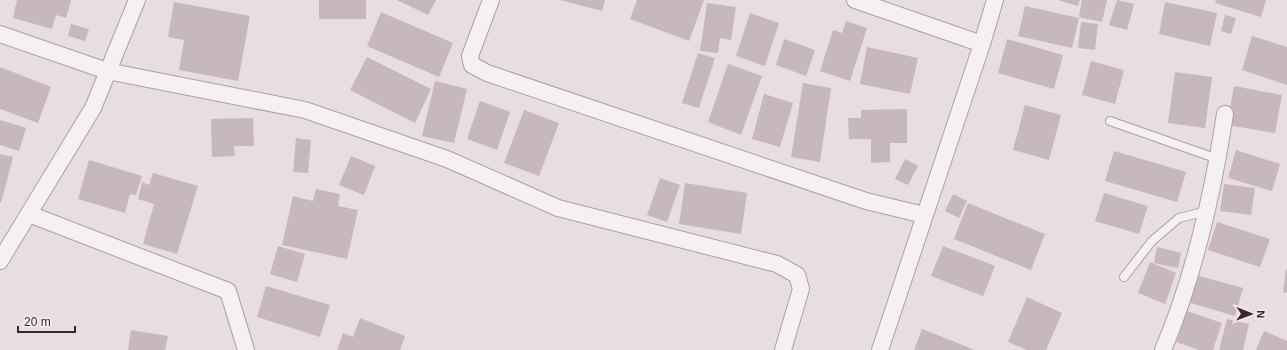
<svg xmlns="http://www.w3.org/2000/svg" width="1287" height="350" font-family="Helvetica,sans-serif">
  <style>
    .building { fill: #c7b7be }
    .lines { fill: none; stroke-linecap: round; stroke-linejoin: round }
    .service-casing { stroke: #ae9fa5; stroke-width: 10 }
    .minor-casing { stroke: #ae9fa5; stroke-width: 18 }
    .service { stroke: #f5f0f2; stroke-width: 8 }
    .minor { stroke: #f5f0f2; stroke-width: 16 }
  </style>
  <rect width="100%" height="100%" fill="#e7dde2"/>
  <path class="building" d="M17,0H71L66,18L56,15L52,29L13,18Z
    M319,0H366V19H319Z
    M397,0H436L428,15Z
    M560,0H605L602,11Z
    M637,0H704L689,41L630,19Z
    M1058,0H1080L1078,6Z
    M1082,0H1107L1102,22L1079,17Z
    M1117,0L1134,4L1127,30L1109,25Z
    M1216,0H1266L1261,17L1215,3Z
    M174,2L250,16L238,81L179,70L184,40L168,37Z
    M1165,2L1217,13L1210,46L1159,34Z
    M707,3L736,7L731,40L720,38L718,53L700,51Z
    M1025,6L1079,18L1072,48L1018,36Z
    M381,12L453,43L439,77L367,46Z
    M750,13L779,23L765,66L736,56Z
    M1225,15L1236,18L1231,34L1221,31Z
    M846,21L867,28L850,81L820,71L833,30L842,33Z
    M1081,22L1098,24L1095,50L1078,48Z
    M71,24L89,29L85,41L68,36Z
    M1252,36L1287,47V85L1242,70Z
    M784,39L815,50L806,76L776,65Z
    M1007,39L1063,55L1054,89L998,73Z
    M867,47L918,58L910,94L860,84Z
    M698,53L715,58L699,108L682,103Z
    M367,57L431,89L415,123L350,90Z
    M1091,61L1124,70L1115,104L1082,95Z
    M728,64L762,76L741,135L708,122Z
    M0,67L51,87L38,123L0,109Z
    M1175,72L1212,77L1205,128L1168,123Z
    M435,81L467,89L454,143L422,136Z
    M803,83L831,88L820,162L791,157Z
    M1234,86L1282,95L1275,133L1227,125Z
    M764,94L793,103L780,147L752,139Z
    M480,101L510,112L497,150L467,139Z
    M1025,105L1061,115L1049,160L1013,150Z
    M907,109V143H890V162L871,163V139H849L848,118H861V110Z
    M524,110L559,123L539,176L504,163Z
    M253,118L254,146H234L235,156L212,157L211,119Z
    M0,120L26,128L19,151L0,145Z
    M296,138L311,140L308,173L293,172Z
    M1236,150L1280,164L1272,191L1228,178Z
    M1114,151L1186,172L1177,202L1105,181Z
    M0,154L13,157L1,203L0,202Z
    M351,156L375,166L364,195L339,185Z
    M905,159L918,166L908,185L895,179Z
    M89,160L142,176L136,195L130,194L125,213L78,199Z
    M153,173L198,186L177,254L143,244L154,204L138,199L142,182L149,185Z
    M660,178L680,185L667,222L647,215Z
    M685,183L747,193L741,234L679,224Z
    M1224,184L1255,188L1251,215L1220,211Z
    M316,189L340,194L338,206L358,210L347,259L282,245L293,196L313,201Z
    M1104,193L1148,206L1139,234L1095,221Z
    M953,194L967,201L959,218L945,211Z
    M968,203L1045,234L1031,270L954,239Z
    M1217,222L1270,239L1260,267L1208,250Z
    M278,246L305,254L297,282L270,274Z
    M943,246L995,266L983,296L931,276Z
    M1157,247L1181,253L1178,268L1154,263Z
    M1150,262L1176,273L1165,304L1138,293Z
    M1286,269H1287V293L1283,292Z
    M1192,274L1243,288L1235,316L1184,301Z
    M266,286L330,305L320,337L257,317Z
    M1027,297L1062,313L1046,350H1027L1008,342Z
    M1187,311L1222,323L1213,350H1199L1176,342Z
    M360,318L405,336L400,350H337L343,333L353,337Z
    M1227,319L1249,324L1243,350H1219Z
    M922,329L975,350H914Z
    M131,330L168,336L165,350H128Z
    M1264,331L1287,341V350H1256Z"/>
  <g class="lines">
    <defs>
      <path id="service" d="M1110,121L1218,159
        M1124,277L1152,241L1179,218L1207,211"/>
      <path id="minor" d="M491,0L470,56L472,65L487,73L866,201L924,215
        M855,0L982,44
        M0,34L107,71L305,110L447,159L558,208L777,264L797,275L801,289L783,350
        M29,214L228,291L246,350
        M0,261L93,108L137,0
        M880,350L982,44L995,0
        M1163,350C1194,277 1213,192 1225,114"/>
    </defs>
    <use href="#service" class="service-casing"/>
    <use href="#minor" class="minor-casing"/>
    <use href="#service" class="service"/>
    <use href="#minor" class="minor"/>
  </g>
  <g transform="translate(1251 314) rotate(91)" stroke="#f5ecf0" stroke-width="3" paint-order="stroke">
  <path d="M0-3L7 15L0 10L-7 15Z" fill="#3e2630"/>
  <text y="-6" font-size="11" font-weight="bold" text-anchor="middle" fill="#3e2630">N</text>
  </g>
  <path d="M18 326v6h57v-6" fill="none" stroke="#3e2630" stroke-width="2"/>
  <text x="24" y="326" font-size="12" fill="#3e2630" stroke="#f5ecf0" stroke-width="3" paint-order="stroke">20 m</text>
</svg>
